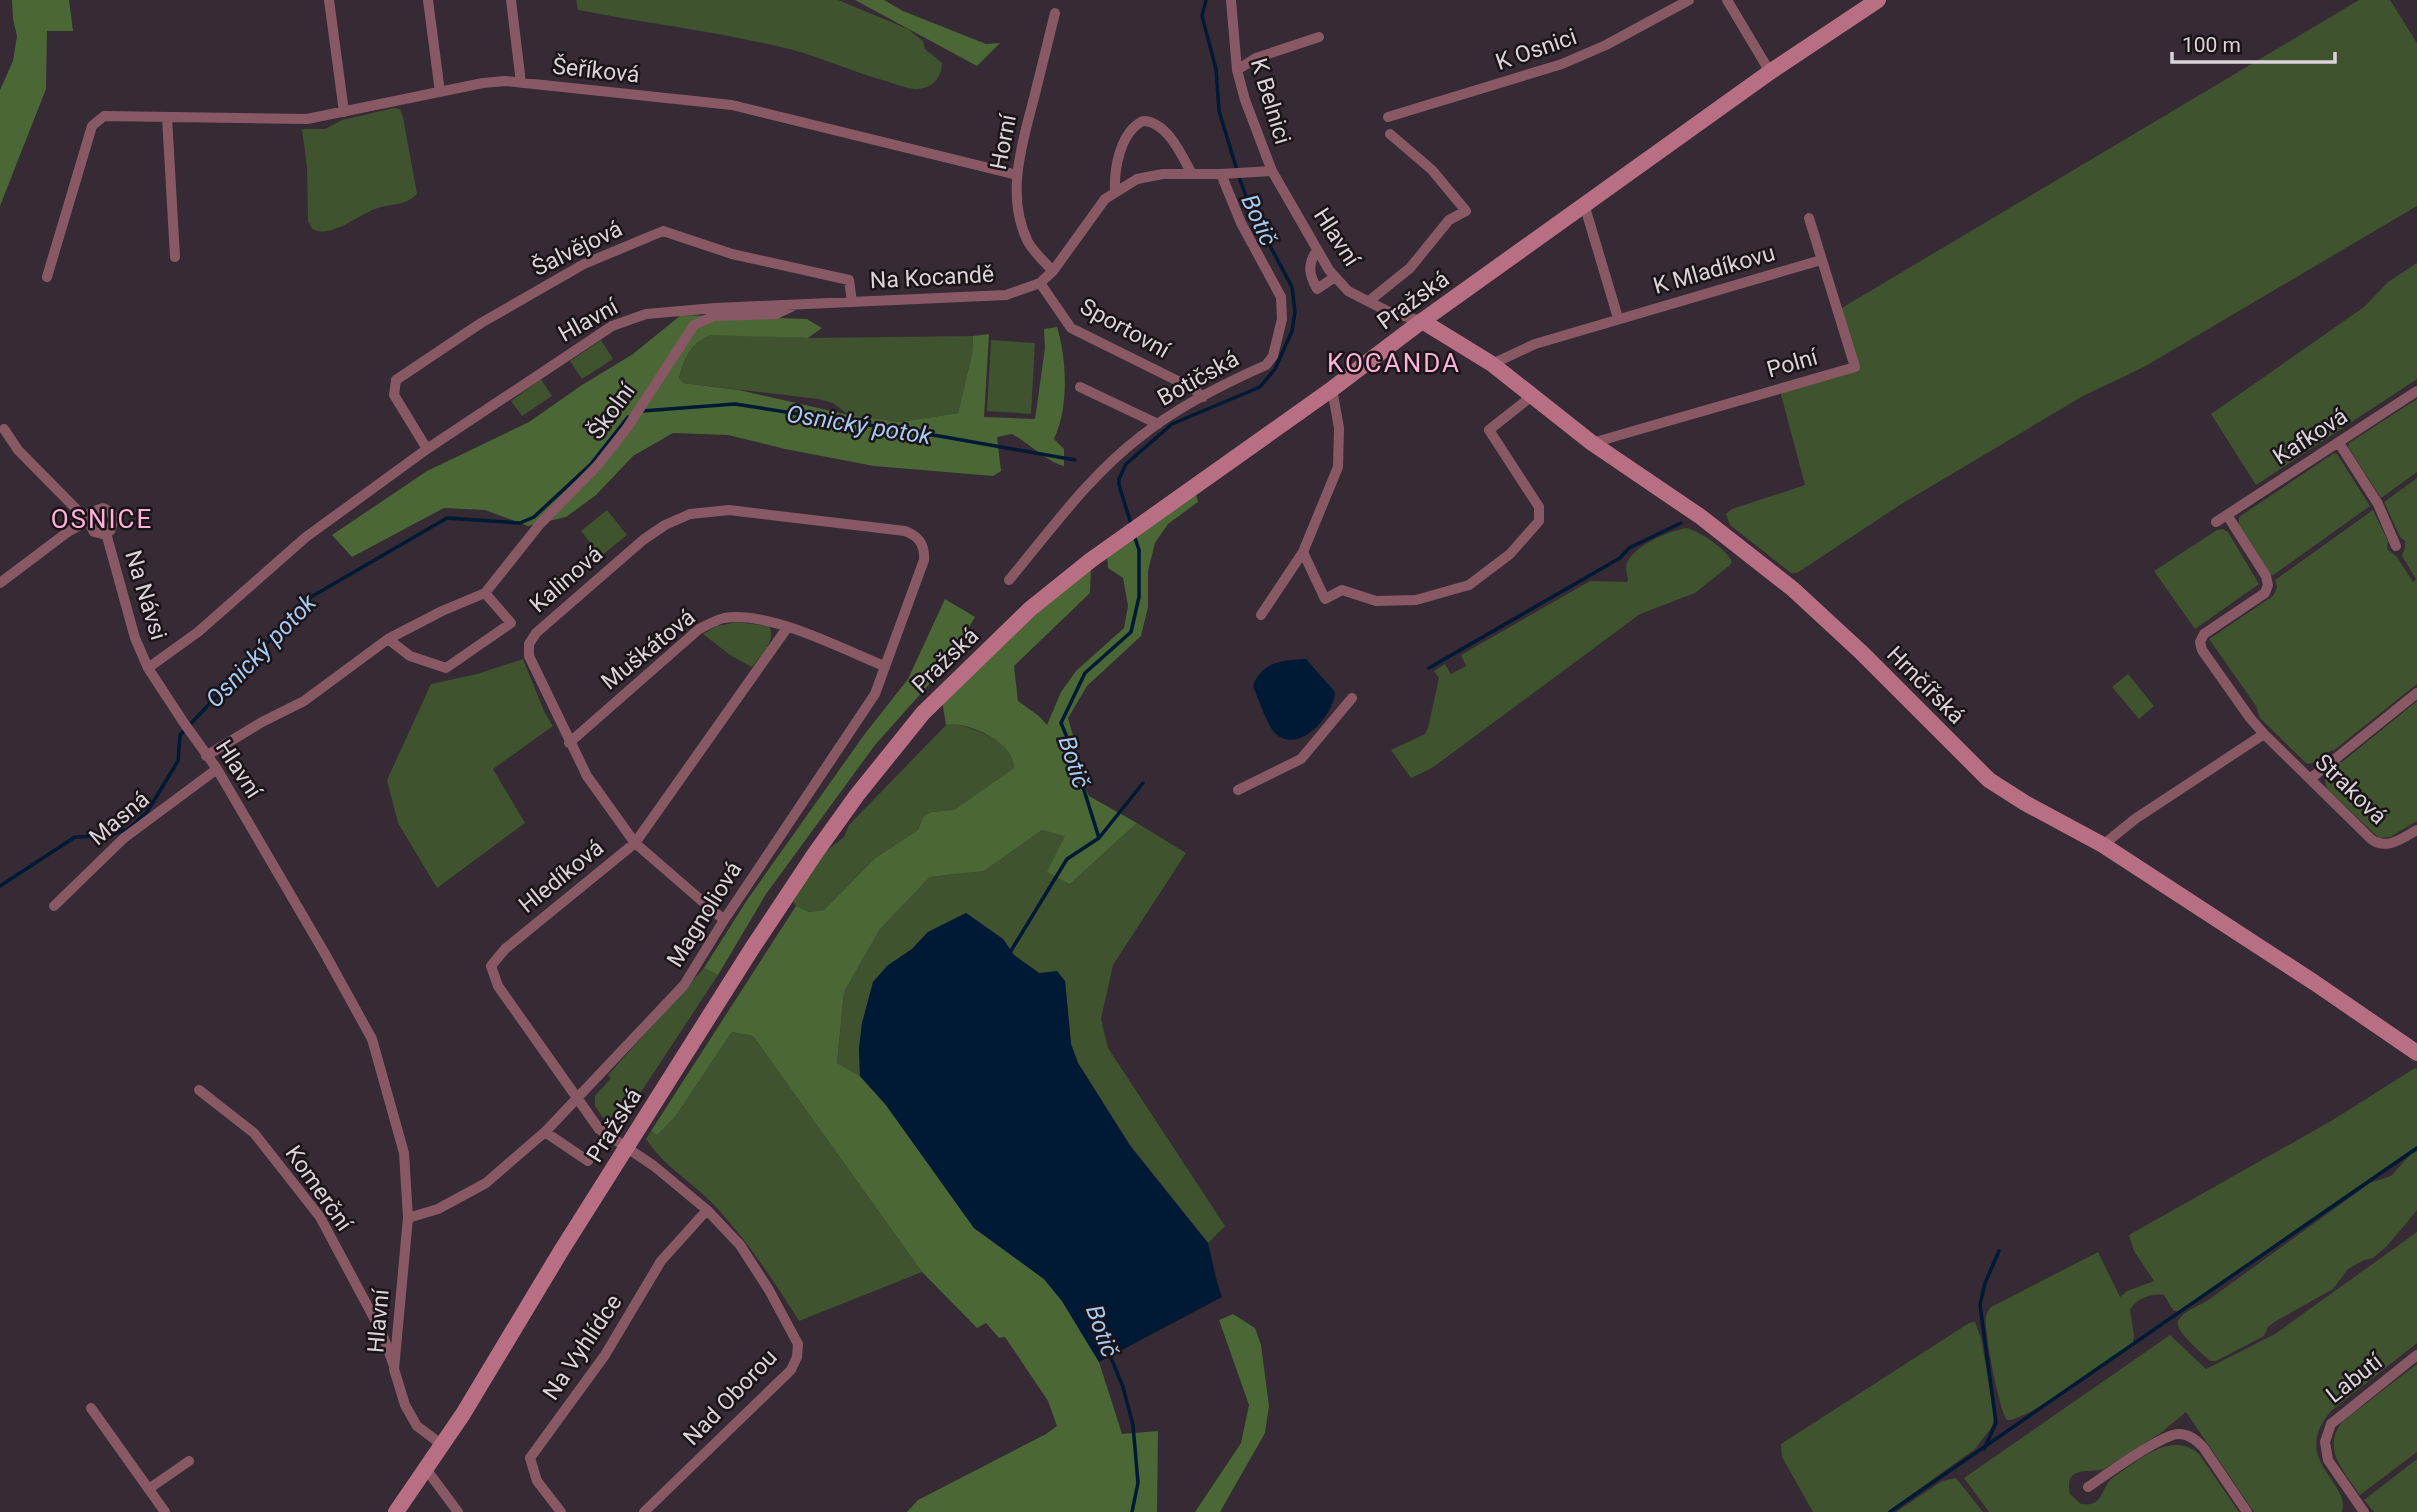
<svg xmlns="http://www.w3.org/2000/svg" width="2417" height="1512" font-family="Roboto,sans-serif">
	<rect width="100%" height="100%" fill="#362a35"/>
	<path fill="#3e532e" d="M576,0H838L908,29L923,41L925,49L942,63C941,80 931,89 915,89C906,88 897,85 889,82C856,73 825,59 793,50C722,32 650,24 578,10Z
		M2359,0H2390L2417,43V206L2144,367L2083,396L1903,503L1797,573H1791L1730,525L1726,514L1732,509L1805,485L1780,391L1851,372L1840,309Z
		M394,108L400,109L403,117L417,194C404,207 391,203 375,209C358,215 331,239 312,229L308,221L307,167L302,129H325L342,120Z
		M2417,263V379L2256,485L2211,414L2364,307L2388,282Z
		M711,334L808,338L973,336L972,354L958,413L900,422L849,415L833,403L818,399L683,383L679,379C685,358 690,343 711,334Z
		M601,340L613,359L582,379L570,361Z
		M991,340L1035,343L1031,414L987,411Z
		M541,379L552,396L522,416L511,401Z
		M2417,399V472L2381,498L2348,447L2349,443Z
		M2334,453L2337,454L2370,506L2272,576L2239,525V517Z
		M2417,478V684L2333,751L2332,750L2317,762L2307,764L2260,718L2256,706L2209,639L2273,596L2277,587L2275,580L2373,510L2388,541L2387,549L2397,557L2413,582L2416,579L2402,556L2405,548V541L2400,537L2384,502Z
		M607,510L627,535L601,556L581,531Z
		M1687,528C1702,533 1724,547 1732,561L1730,565L1695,593L1640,614L1432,768L1411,778L1391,750L1425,734L1428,728L1439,678L1434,671L1445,664L1451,674L1466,666L1461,655L1590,581L1627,582L1628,579C1628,578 1626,569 1626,568C1627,548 1670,530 1687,528Z
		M2223,529L2228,532L2259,584L2195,629L2154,571L2217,530Z
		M737,622L769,626C777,641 761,655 752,667L730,655L703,634L717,626Z
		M523,659L544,711L553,726L493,769L525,823L437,888L398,823L387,780L431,684L477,674Z
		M2128,674L2154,706L2139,719L2112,687Z
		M2417,701V821L2390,837L2379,838L2328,790L2325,782V775L2336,762H2342Z
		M952,723C972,728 1021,743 1013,770L954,810L932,812L923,817L918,830L875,858L824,910L809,912L799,909L793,902L817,859L844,837L849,825L945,726Z
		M1137,823L1186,853L1113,965L1101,1019L1108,1048L1225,1226L1208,1243L1131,1146L1078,1063L1071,1044L1065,981L1039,973L1014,955L1003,939L966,913L928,932L912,949L887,966L862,1023L859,1049L860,1076L837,1063L844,992L880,929L930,877L984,871L1042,830L1065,835L1070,884Z
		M704,968L718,975L620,1124L608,1125L595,1106V1096L611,1078L608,1075Z
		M732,1032L753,1036L922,1272L799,1321C774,1281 748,1242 716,1207C694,1183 664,1167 646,1139L651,1131L657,1135L675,1117Z
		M2415,1068L2417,1069V1146L2187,1307L2178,1312L2173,1310L2164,1295C2152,1293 2136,1299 2130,1310L2134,1336L2133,1343C2111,1358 2028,1421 2007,1420C1999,1410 1984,1331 1986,1317C1987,1312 1988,1311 1991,1307L2098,1252L2120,1297L2127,1291L2154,1281L2134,1251L2129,1235L2331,1121Z
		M2417,1151V1210L2404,1226L2386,1247L2373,1258L2364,1260L2348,1269L2333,1289L2276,1321L2268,1327L2264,1336L2216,1361H2210C2203,1354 2174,1331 2178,1321C2182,1312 2198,1306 2207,1301L2370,1183L2391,1176L2411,1154Z
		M2417,1232V1343L2332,1410C2288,1460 2351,1481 2342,1512H2254L2186,1412L2162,1432L2104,1469C2088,1474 2064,1464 2070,1494L2081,1504C2103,1507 2100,1491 2111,1479C2136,1463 2170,1429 2199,1454L2239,1512H1989L1964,1478L2170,1335L2206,1369L2275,1334Z
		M1975,1322L1981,1338L1994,1412V1420L1991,1428L1975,1449L1887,1512H1813L1782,1457L1781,1444L1969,1323Z
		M2417,1364V1452L2360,1495C2345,1473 2320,1448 2343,1421Z
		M2417,1459V1512H2374L2364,1500Z
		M1956,1478L1983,1512H1896L1942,1481Z"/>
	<path fill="#4a6735" d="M12,0H69L73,31H47L46,89L0,206V90L13,61L17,36L13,19Z
		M855,0H884L903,11L986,44L1000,43L977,66Z
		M681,315L807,319L822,328L808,338L711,335C690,343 685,358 679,378L683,383L739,390L849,415L900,422L958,413L972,354L973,336L989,334L984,417L1035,419L1045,348L1044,329L1057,327C1067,360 1069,407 1054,439L1064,449V466C1049,463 1027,442 1012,434L997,437L1001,471L993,476L874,466L785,449L728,435L673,433L633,456L596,495L566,517L528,526L485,510L444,508L352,557L332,535L427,471L529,422L582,385L633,354Z
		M1196,494L1198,502L1168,524L1155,543L1148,571V607L1141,636L1087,686L1068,718L1077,749L1079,775L1089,796L1137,823L1070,884L1047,872L1065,836L1042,830L984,871L930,877L880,929L844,992L837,1063L860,1076L886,1105L974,1228L1044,1279L1062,1301L1099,1362L1122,1434L1158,1431L1157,1512H907L918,1500L1046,1434L1057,1426L1048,1401L1005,1337L999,1338L986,1323L977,1328L922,1272L753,1036L732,1032L675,1117L657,1135L651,1131L796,906L809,912L824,910L875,858L918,830L923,817L931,812L954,810L1013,769C1020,745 965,719 946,725L942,701L1003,641L1091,567L1090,593L1014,666L1018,701L1039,716L1047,725L1061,692L1076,671L1124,628L1128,606L1123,578L1108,568L1107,555Z
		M945,599L975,617L948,663L875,745L766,894L718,975L704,968L747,900L864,735L908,679Z
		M1233,1314L1255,1328L1261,1345L1269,1406L1265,1433L1220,1512H1195L1241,1443L1249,1405L1219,1320Z"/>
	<path fill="#001935" d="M1306,659L1335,692C1334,716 1297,757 1274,732C1266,722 1258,698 1253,686C1261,662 1283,660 1306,659Z
		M966,913L1003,939L1014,955L1039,973L1057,971L1065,981L1071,1044L1078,1063L1130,1146L1208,1243L1217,1282L1222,1297L1099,1362L1062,1301L1044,1279L974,1228L886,1105L860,1076L859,1049L862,1023L873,982L887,966L912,949L928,932Z"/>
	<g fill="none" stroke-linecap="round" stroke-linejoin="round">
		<path stroke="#001935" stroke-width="3.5" d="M642,411L735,404L945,437L1075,460
			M1131,524L1119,485V479L1126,464L1172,424L1260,387L1275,369L1292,331L1295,312L1292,287L1252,212L1240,180L1219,111L1216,69L1202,16L1206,0
			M1429,668L1620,558L1629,548L1681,523
			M1099,838L1143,783
			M0,886L75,837L107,836L128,829L147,812L178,761L180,735L311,597L447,518L520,523L534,517L591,464L628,417
			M1009,954L1067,859L1099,838L1069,742L1061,723L1085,673L1131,632L1139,597V550L1134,535
			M1109,1353L1123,1387L1133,1425L1138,1483L1132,1512
			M1984,1449L1996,1423L1980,1305L1985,1283L1999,1251
			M1890,1512L2417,1148"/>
		<path stroke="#885965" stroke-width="10" d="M329,0L344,112
			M428,0L440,92
			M511,0L521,83
			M1231,0L1237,70L1245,100L1272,171L1329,270L1348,291L1389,312L1422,321
			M1727,0L1770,72
			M1237,70L1256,58L1319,37
			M167,117L175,257
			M1388,117L1562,64L1606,45L1689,0
			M1115,191C1114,169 1120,132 1143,121C1167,121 1182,156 1192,174
			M1584,204L1618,318
			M1317,250C1307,265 1309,274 1317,289L1335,277
			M1053,271C1044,262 1034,252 1028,242C1005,196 1022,144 1034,98C1041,70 1048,42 1055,13
			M47,277L92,126L104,116L307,119L483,83L505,81L732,105L1017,175
			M1040,283L1071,328L1192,388L1203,397
			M1369,301L1410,268L1449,220L1466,211L1432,170L1390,134
			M1492,364L1535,344L1821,260
			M1080,387L1158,424
			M4,429L18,450L88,521L94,532L102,534L110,531L114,520L111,512L103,508L90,513L88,521
			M1592,443L1855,367L1809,218
			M2339,443L2378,504L2396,546
			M427,449L394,395L396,380L481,323L584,264L663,231L732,254L849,280L852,302
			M2227,515L2266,576L2268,585L2265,593L2204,634L2200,642L2202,650L2250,718L2264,734L2371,839C2387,851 2402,838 2417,830
			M2216,522L2417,391
			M106,533L135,638L148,668L184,723L217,769L324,952L372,1039L404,1153L408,1218L394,1369L405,1405L417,1426L441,1444
			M1303,552L1325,599L1342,590L1376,601L1416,600L1469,585L1510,554L1539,521V507L1489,430L1533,395
			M1009,580C1050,531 1089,476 1140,437C1177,407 1223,384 1266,365L1273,356L1282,319L1281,297L1241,223L1221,174
			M0,583L69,531L88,521
			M485,593L540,524L597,466L627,428L694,325L714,316L776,314L791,307
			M1261,615L1303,552L1338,467L1339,428L1332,389
			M148,668L198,632L306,537L427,449L612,326L646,314L715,308L1006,295L1040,283L1053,271L1105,199L1137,179L1163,174H1221L1272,171
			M569,743L699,629C707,625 716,620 724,618C768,610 842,649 884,666
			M206,756L262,722L304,701L388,639L442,611L485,593L511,623L446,668L410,656L388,639
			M2310,779L2417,693
			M1238,790L1301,759L1352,698
			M2103,845L2135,819L2264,734
			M54,906L124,838L217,769
			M199,1090L254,1133L320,1217L382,1333L394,1366
			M545,1132L588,1161
			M408,1218L438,1209L486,1183L546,1131L684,985L724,920L875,694L924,560C925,545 919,536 905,531L729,510L690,514L665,525L643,540L536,633L529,644V656L587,776L635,843L724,920
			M91,1408L165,1512
			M426,1469L458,1512
			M2088,1487C2106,1475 2161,1434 2179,1434C2189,1434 2196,1440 2203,1447L2247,1512
			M150,1488L189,1461
			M561,1512L537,1481L530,1458L605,1355L661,1261L707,1210
			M644,1512L791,1370L797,1357L798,1344L769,1290L740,1245L707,1210L654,1166L599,1129L498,986L491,966L505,949L635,843L787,628
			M2364,1512L2328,1460L2325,1442L2331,1424L2417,1355"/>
		<path stroke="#b96f83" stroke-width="16" d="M1422,321L1492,364L1592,443L1701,517L1794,590L1860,651L1989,780L2025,803L2103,845L2315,983L2417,1053
			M396,1512L463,1414L561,1251L751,950L814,855L857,795L923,713L1030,609L1091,560L1332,389L1422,321L1770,72L1878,0"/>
	</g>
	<g text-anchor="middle" stroke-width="5" stroke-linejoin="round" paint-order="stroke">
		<g font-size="23" fill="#dbd3da" stroke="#1a1419">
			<text transform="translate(1536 49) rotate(-19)" y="8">K Osnici</text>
			<text transform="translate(596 70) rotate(6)" y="8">Šeříková</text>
			<text transform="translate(1271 101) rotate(73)" y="8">K Belnici</text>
			<text transform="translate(1003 142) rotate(-79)" y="8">Horní</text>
			<text transform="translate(1337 237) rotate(57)" y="8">Hlavní</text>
			<text transform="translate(577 248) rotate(-26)" y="8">Šalvějová</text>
			<text transform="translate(1714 269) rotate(-16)" y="8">K Mladíkovu</text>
			<text transform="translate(932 277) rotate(-3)" y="8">Na Kocandě</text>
			<text transform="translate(1413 300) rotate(-36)" y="8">Pražská</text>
			<text transform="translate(588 320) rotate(-29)" y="8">Hlavní</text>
			<text transform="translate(1125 328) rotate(29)" y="8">Sportovní</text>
			<text transform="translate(1792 363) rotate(-16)" y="8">Polní</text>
			<text transform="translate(1198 378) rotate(-29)" y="8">Botičská</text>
			<text transform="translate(611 411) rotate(-54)" y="8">Školní</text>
			<text transform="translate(2310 436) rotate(-33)" y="8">Kafková</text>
			<text transform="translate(566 579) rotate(-41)" y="8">Kalinová</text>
			<text transform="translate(146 595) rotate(73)" y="8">Na Návsi</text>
			<text transform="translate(648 649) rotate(-39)" y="8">Muškátová</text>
			<text transform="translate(945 660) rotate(-44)" y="8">Pražská</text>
			<text transform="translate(1926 685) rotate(45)" y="8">Hrnčířská</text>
			<text transform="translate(239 769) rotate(57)" y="8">Hlavní</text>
			<text transform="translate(2351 789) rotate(44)" y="8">Straková</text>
			<text transform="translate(119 818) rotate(-40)" y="8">Masná</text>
			<text transform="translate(561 876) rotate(-39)" y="8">Hledíková</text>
			<text transform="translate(704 914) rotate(-58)" y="8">Magnoliová</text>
			<text transform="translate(614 1125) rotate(-58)" y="8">Pražská</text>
			<text transform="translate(319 1188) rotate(55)" y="8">Komerční</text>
			<text transform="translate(378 1321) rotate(-85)" y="8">Hlavní</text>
			<text transform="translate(582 1347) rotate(-56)" y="8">Na Vyhlídce</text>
			<text transform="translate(2354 1378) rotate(-38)" y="8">Labutí</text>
			<text transform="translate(730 1397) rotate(-46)" y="8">Nad Oborou</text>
		</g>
		<g font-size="24" font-style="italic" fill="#a6cbf2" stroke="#1a1419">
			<text transform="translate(1259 220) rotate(66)" y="8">Botič</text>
			<text transform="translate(859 425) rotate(9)" y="8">Osnický potok</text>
			<text transform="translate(261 651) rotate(-46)" y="8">Osnický potok</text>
			<text transform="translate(1074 762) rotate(72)" y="8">Botič</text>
			<text transform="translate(1102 1331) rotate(71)" y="8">Botič</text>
		</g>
		<g font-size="26" letter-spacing="2" fill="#feb2d8" stroke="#1a1419">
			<text x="1394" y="372">KOCANDA</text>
			<text x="102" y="528">OSNICE</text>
		</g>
	</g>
	<path d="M2172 52v10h163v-10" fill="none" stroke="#dbd3da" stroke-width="3.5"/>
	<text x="2182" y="52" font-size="21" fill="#dbd3da" stroke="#1a1419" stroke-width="5" paint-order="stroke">100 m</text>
</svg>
